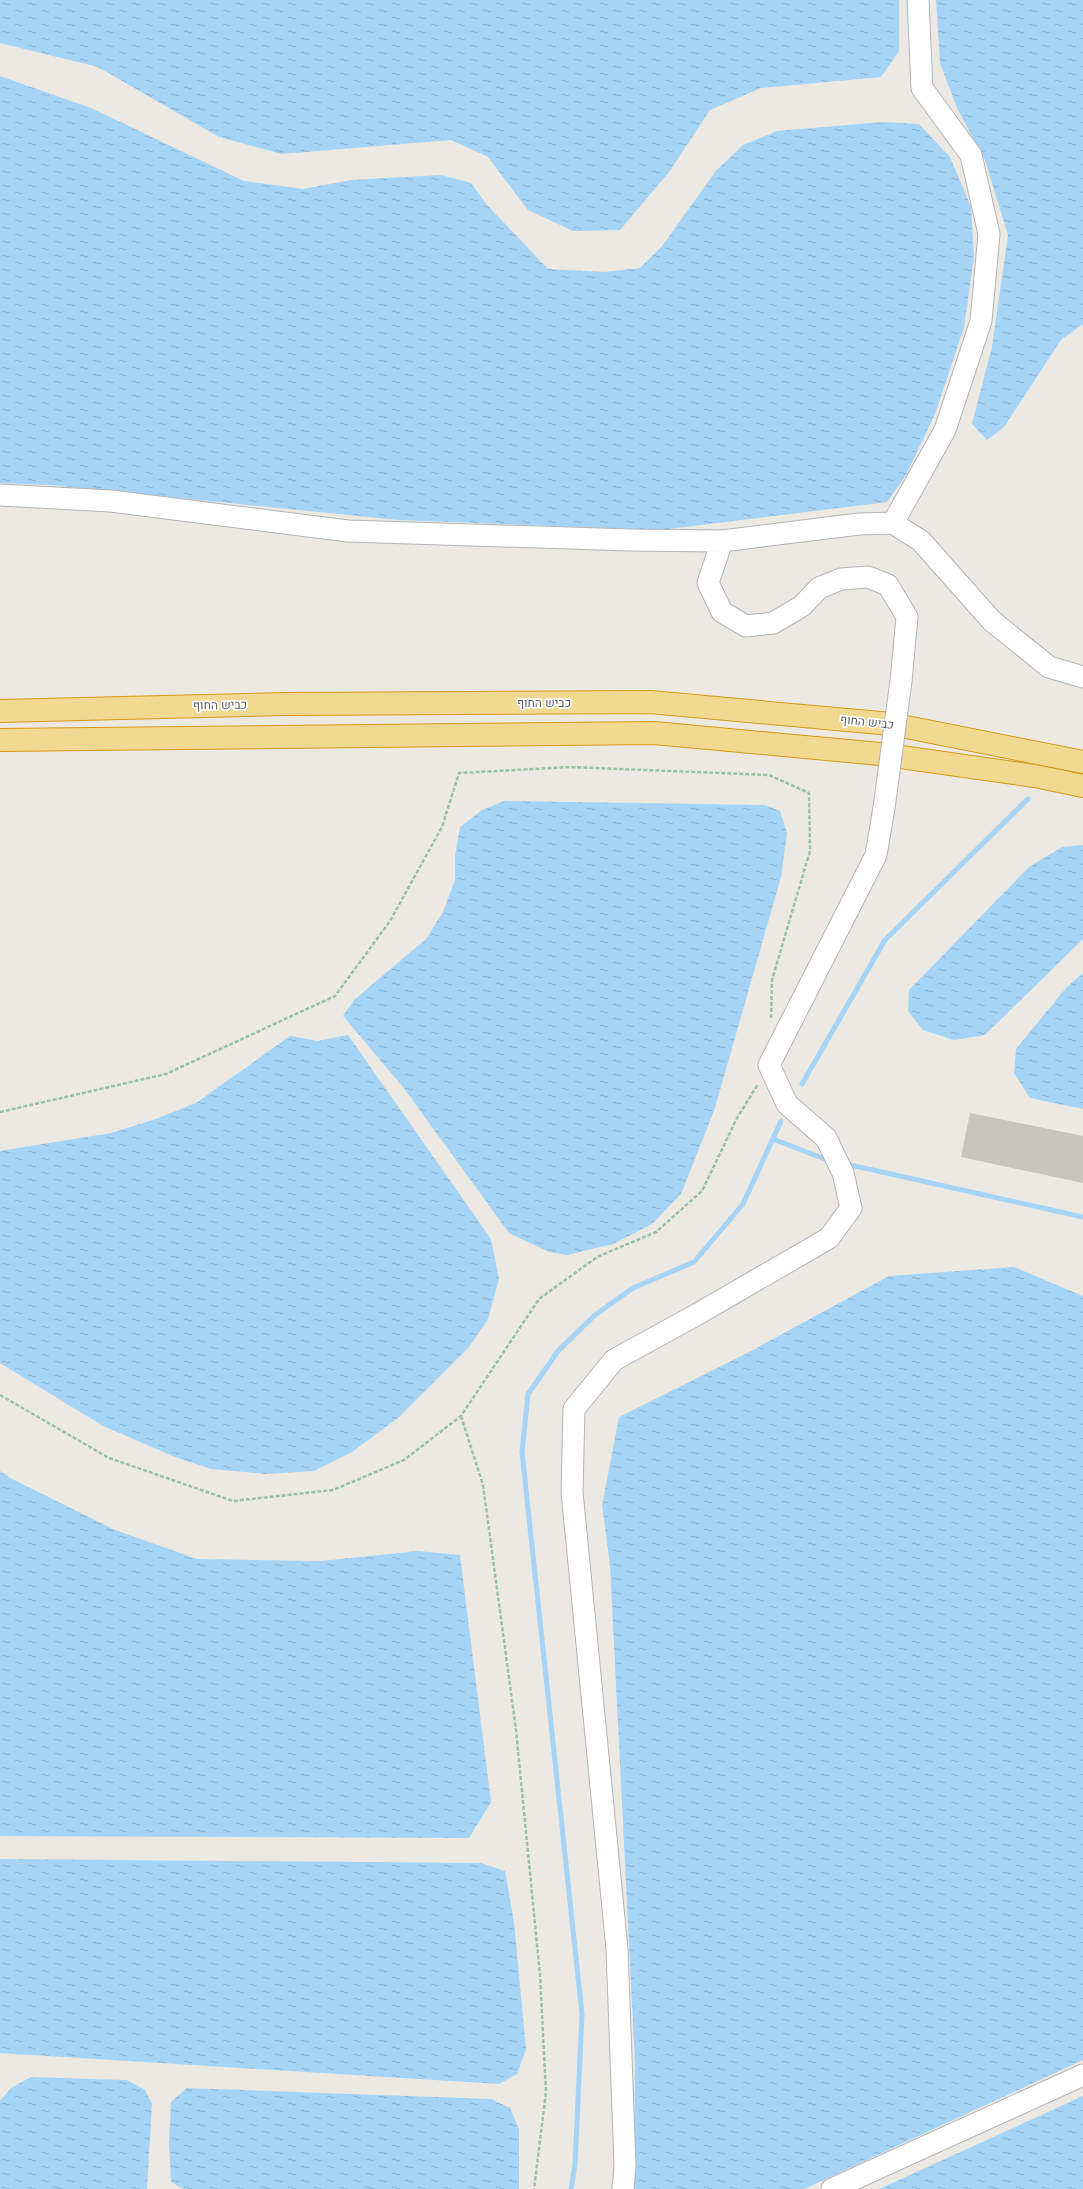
<svg xmlns="http://www.w3.org/2000/svg" width="1083" height="2189" font-family="Quicksand,Heebo,sans-serif">
	<defs>
		<pattern id="water-ripples" width="26" height="14" patternUnits="userSpaceOnUse"><rect width="26" height="14" fill="#a6d4f6"/><path d="M2 4q2-2 4 0t4 0M15 11q2-2 4 0t4 0" fill="none" stroke="#8aafcb"/></pattern>
	</defs>
	<rect width="100%" height="100%" fill="#ebe9e1"/>
	<path fill="url(#water-ripples)" d="M0,0H899V51L881,77L761,88L710,110L669,172L620,230L573,231L528,210L488,157L451,140L282,154L219,137L98,67L0,43Z
		M936,0H1083V324L1061,340L1004,427L987,440L972,424L992,347L1008,235L985,160L957,108L940,63Z
		M0,76L91,108L244,181L303,189L351,180L441,175L471,183L488,206L548,269L604,272L640,268L662,246L716,171L743,145L777,131L883,122L919,124L950,157L971,207L974,256L964,327L935,414L906,475L887,502L661,530L398,520L51,485L0,483Z
		M504,801L765,805L780,811L787,833L781,877L714,1111L681,1194L652,1224L613,1244L567,1255L549,1252L509,1233L403,1087L343,1016L354,1000L426,939L443,912L455,880V856L460,827L482,810Z
		M1083,845V939L985,1035L954,1040L923,1030L908,1011L909,990L1029,867L1062,847Z
		M1083,973V1109L1030,1098L1014,1073L1016,1049L1066,988Z
		M348,1035L491,1239L499,1279L488,1319L469,1347L398,1418L352,1452L314,1471L266,1474L211,1469L175,1457L103,1426L0,1363V1151L111,1133L153,1120L196,1103L290,1036L318,1041Z
		M1014,1267L1083,1296V2060L804,2189H634L635,2062L610,1565L602,1505L619,1417L753,1350L889,1276Z
		M0,1471L12,1479L115,1530L197,1559L321,1561L418,1551L460,1555L491,1802L469,1838L0,1836Z
		M0,1859L481,1863L505,1871L514,1922L526,2049L517,2074L499,2084L0,2053Z
		M31,2077L127,2080L145,2090L152,2104L147,2189H0V2101L11,2088Z
		M187,2088L491,2099L510,2108L519,2129V2189H183L171,2182L169,2143L171,2102Z
		M1083,2096V2189H879Z"/>
	<g fill="none" stroke-linecap="round" stroke-linejoin="round">
		<path stroke="#a6d4f6" stroke-width="5" d="M802,1084L885,940L1028,799
			M773,1139L830,1161
			M846,1164L1083,1217
			M571,2189L575,2164L582,2014L522,1452L528,1394L558,1351L595,1315L633,1288L694,1262L743,1204L781,1121"/>
	</g>
	<path fill="#c8c5c0" d="M970,1113L1083,1136V1183L961,1157Z"/>
	<g fill="none" stroke-linecap="round" stroke-linejoin="round">
		<g stroke="#b2b4b7" stroke-width="23">
			<path id="minor" d="M0,495L111,501L348,531L630,540L722,541L859,524L893,523L921,541L992,621L1049,667L1083,677
				M893,523L945,430L981,321L989,234L971,155L922,88L918,0
				M722,541L708,583L722,612L746,626L773,623L802,606L819,588L841,579L868,577L888,585L907,617L901,681
				M623,2189L625,2165L617,1949L572,1492L574,1409L614,1360L696,1315L829,1238L851,1208L843,1173L826,1138L787,1104L769,1065L876,855L884,808
				M832,2189L1083,2075"/>
		</g>
		<g stroke="#d79915" stroke-width="24">
			<path id="highway" d="M0,711L286,704L650,702L891,724L1083,762
				M0,740L654,733L880,754L1035,776L1083,786"/>
		</g>
		<path stroke="#9ac1a4" stroke-width="2.5" stroke-dasharray="4 2" stroke-linecap="butt" d="M0,1112L166,1074L335,996L390,921L442,827L459,773L570,767L769,775L809,793L810,851L772,980L771,1018
			M0,1395L109,1458L233,1501L333,1490L404,1460L461,1416L539,1299L597,1257L656,1232L702,1191L737,1118L758,1084
			M461,1416L483,1485L516,1730L540,1975L546,2092L534,2189"/>
		<use href="#minor" stroke="#fff" stroke-width="21"/>
		<use href="#highway" stroke="#f2d991" stroke-width="22"/>
		<g stroke="#b2b4b7" stroke-width="23" stroke-linecap="butt">
			<path id="minor-bridge" d="M884,808L901,681"/>
		</g>
		<use href="#minor-bridge" stroke="#fff" stroke-width="21"/>
	</g>
	<g text-anchor="middle" stroke-width="3.5" stroke-linejoin="round" paint-order="stroke">
		<g font-size="12" fill="#5a5d60" stroke="#fff">
			<text x="544" y="707">כביש החוף</text>
			<text transform="translate(220 705) rotate(-1)" y="4">כביש החוף</text>
			<text transform="translate(867 722) rotate(6)" y="4">כביש החוף</text>
		</g>
	</g>
</svg>
